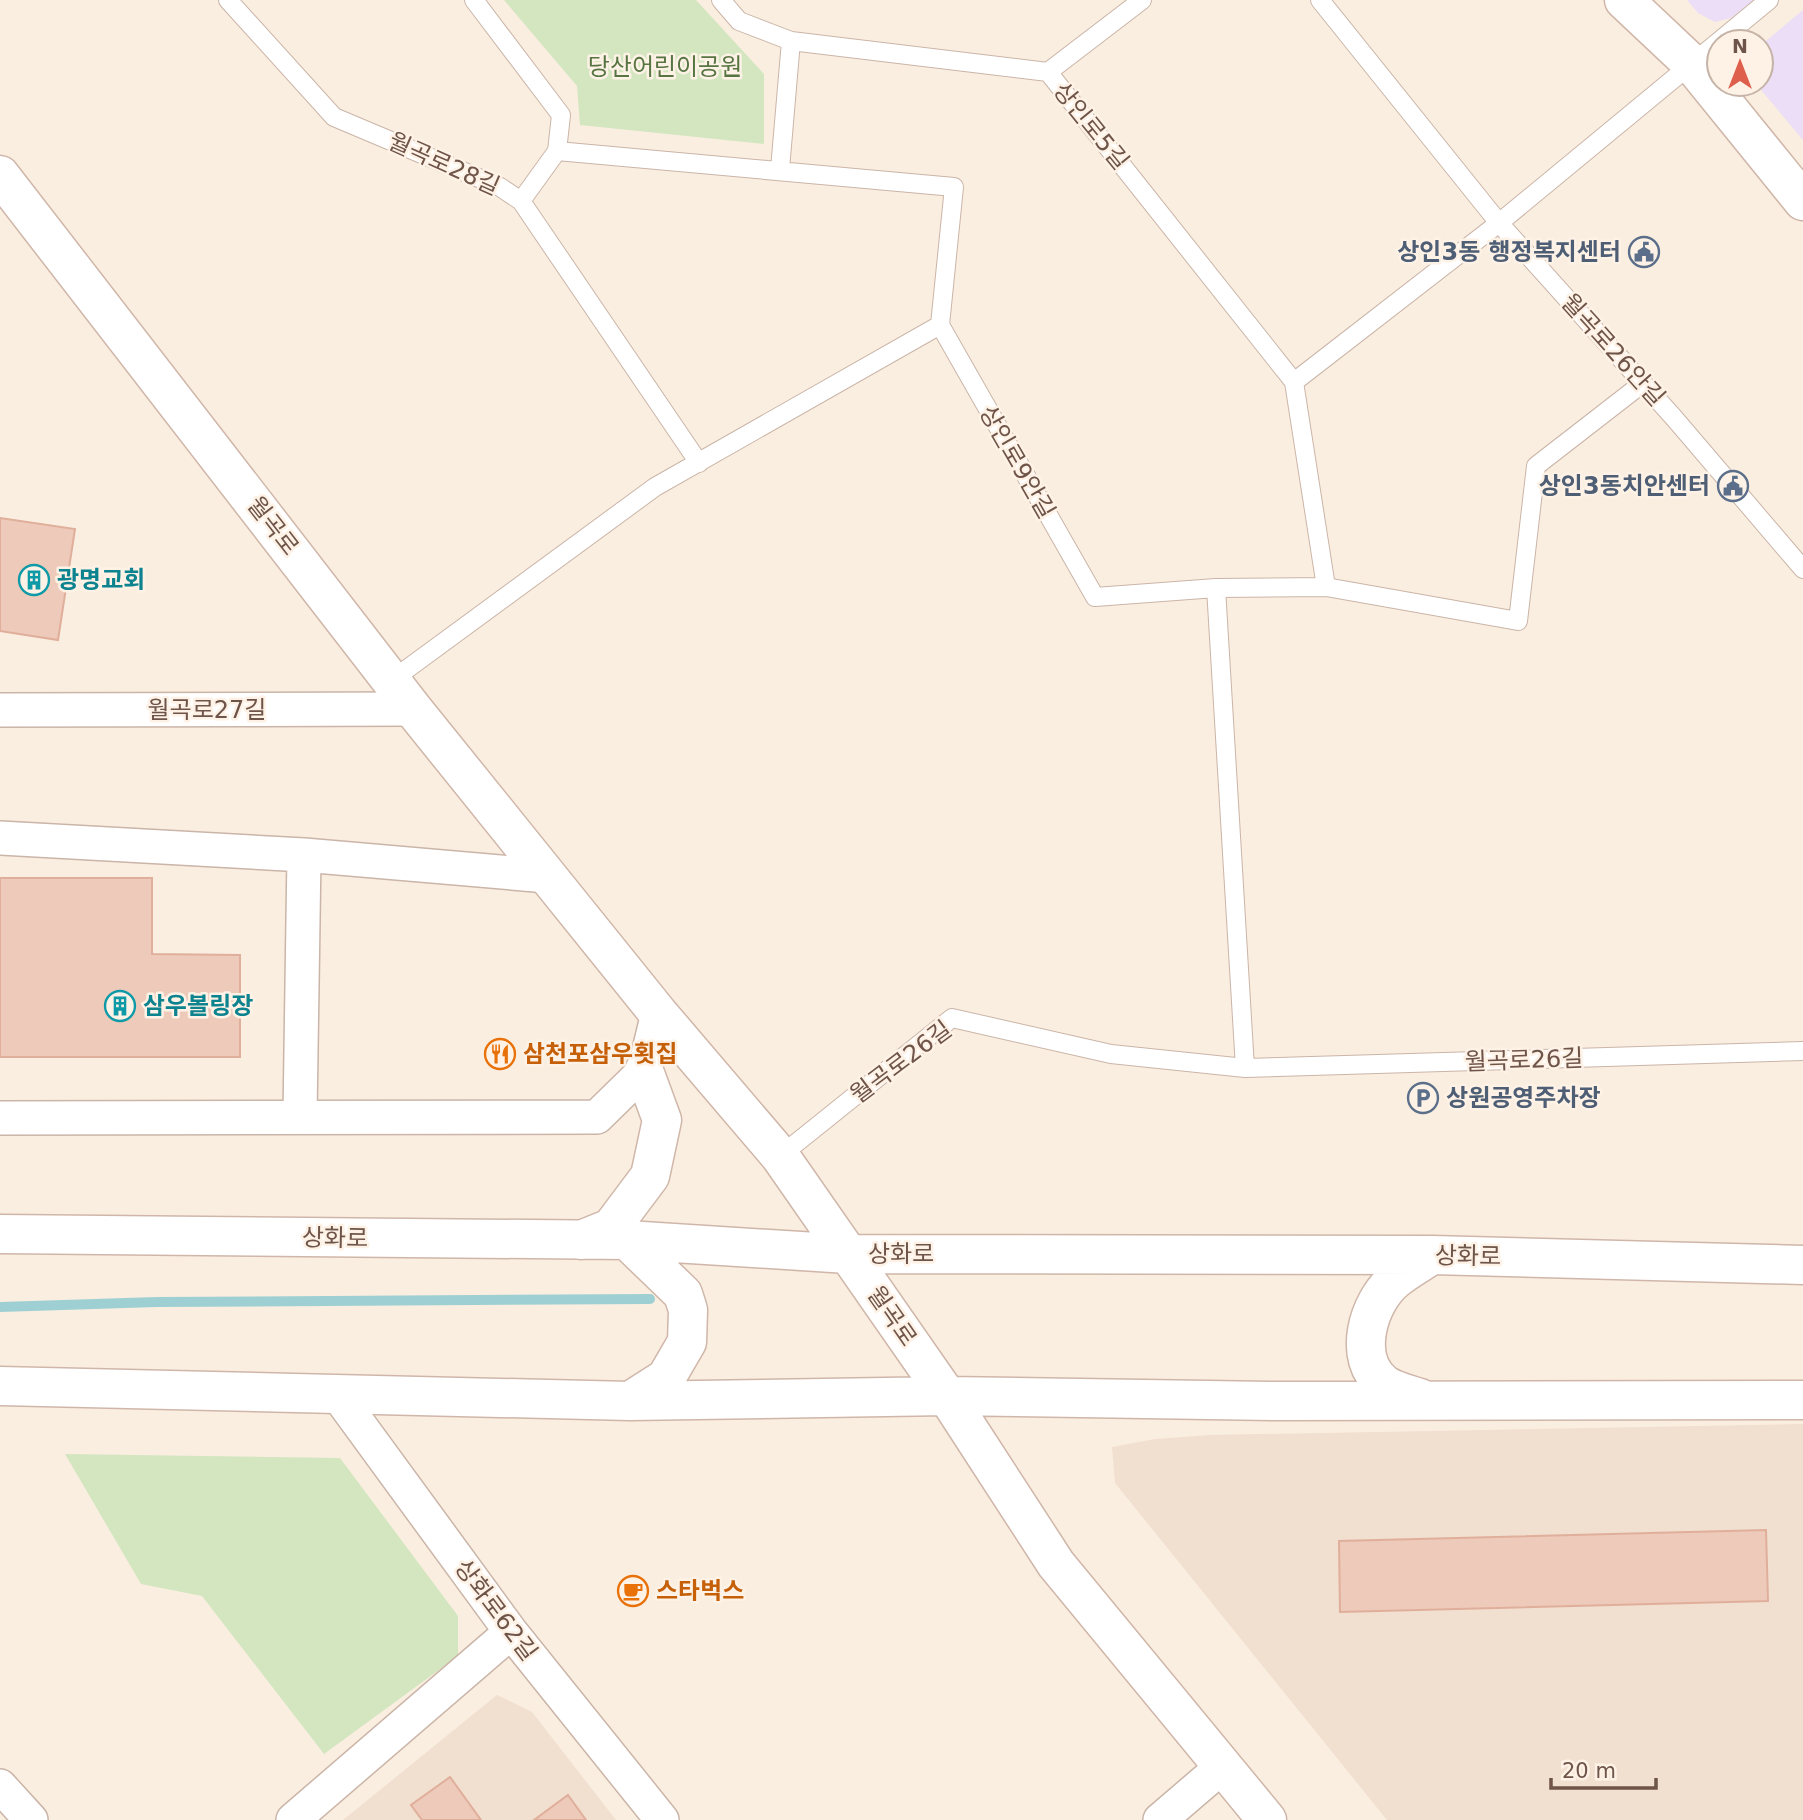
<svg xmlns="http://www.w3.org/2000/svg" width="1803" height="1820" font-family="'DejaVu Sans','Noto Sans KR',sans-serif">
	<rect width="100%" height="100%" fill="#faeee1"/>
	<path fill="#f1dfd0" d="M1803,1424V1820H1387L1115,1483L1112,1447L1155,1439L1211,1435Z
		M497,1695L532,1712L616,1820H343Z"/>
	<path fill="#ebdef6" d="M1687,0H1754L1731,18L1715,22L1698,13Z
		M1803,10V140L1756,84H1761V45Z"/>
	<path fill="#d3e6c0" d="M504,0H696L764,74V144L580,125L577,86Z
		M65,1454L340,1458L458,1616V1656L324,1754L202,1596L141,1584Z"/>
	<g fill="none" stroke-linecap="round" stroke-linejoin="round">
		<path stroke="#9ed0d3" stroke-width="10" d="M0,1307L157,1302L650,1299"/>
	</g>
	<path fill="#eecaba" stroke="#e0af9b" stroke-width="2" d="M0,518L75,529L58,640L0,631Z
		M0,878H152V954L240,955V1057H0Z
		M1766,1530L1768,1601L1340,1612L1339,1541Z
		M450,1777L481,1820H422L411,1805Z
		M568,1795L586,1820H534Z"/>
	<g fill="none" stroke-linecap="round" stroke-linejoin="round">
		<g stroke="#cab5a8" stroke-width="20">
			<path id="service" d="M228,0L334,117L500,187L521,201L699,463
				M474,0L561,115L557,151L954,187L940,325L1095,597L1216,588L1326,587L1518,621L1536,466L1643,383
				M721,0L739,21L791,41L1048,72L1294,382L1499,223L1769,0
				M1320,0L1499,223L1675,419L1803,569
				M1048,72L1142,0
				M780,169L791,41
				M521,201L557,151
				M1294,382L1326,587
				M1216,588L1245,1068
				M392,680L655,487L940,325
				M780,1156L952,1018L1111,1054L1245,1068L1803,1051"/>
		</g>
		<g stroke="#cab5a8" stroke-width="36">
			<path id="minor" d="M0,710L413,709
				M0,838L304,855L547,876
				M300,1116L304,855
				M0,1118L597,1117L644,1071L658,1013
				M337,1394L511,1632L662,1820
				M0,1786L31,1820
				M293,1820L511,1632
				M1160,1820L1223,1766"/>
		</g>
		<g stroke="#cfb6a9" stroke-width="41">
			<path id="secondary" d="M1624,0L1692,64L1803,201
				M0,175L413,709L658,1013L780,1156L947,1396L1056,1564L1267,1820
				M0,1234L627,1240L848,1254L1432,1255L1803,1265
				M581,1240L611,1228L650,1176L662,1120L644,1071
				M627,1240L683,1294L688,1310L687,1342L666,1378L630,1401
				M0,1386L630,1401L947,1396L1278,1401L1803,1400
				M1420,1398C1408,1394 1394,1391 1384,1384C1351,1359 1368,1301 1396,1279C1407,1270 1420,1263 1432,1255"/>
		</g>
		<use href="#service" stroke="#fff" stroke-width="18"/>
		<use href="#minor" stroke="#fff" stroke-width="33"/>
		<use href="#secondary" stroke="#fff" stroke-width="38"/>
	</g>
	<defs>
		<g id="civic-ring" transform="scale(1.575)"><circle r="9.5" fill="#fef2e6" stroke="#5c6f8a" stroke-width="1.5"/><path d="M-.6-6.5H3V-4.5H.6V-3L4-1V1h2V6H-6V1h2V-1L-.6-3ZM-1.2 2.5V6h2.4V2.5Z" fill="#5c6f8a"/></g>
		<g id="building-ring" transform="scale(1.575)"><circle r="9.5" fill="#fef2e6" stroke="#0f9aa8" stroke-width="1.5"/><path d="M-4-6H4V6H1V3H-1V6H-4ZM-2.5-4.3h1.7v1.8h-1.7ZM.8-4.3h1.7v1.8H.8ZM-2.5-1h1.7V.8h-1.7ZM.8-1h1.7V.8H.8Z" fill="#0f9aa8"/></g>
		<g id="restaurant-ring" transform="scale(1.575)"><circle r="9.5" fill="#fef2e6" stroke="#e8710a" stroke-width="1.5"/><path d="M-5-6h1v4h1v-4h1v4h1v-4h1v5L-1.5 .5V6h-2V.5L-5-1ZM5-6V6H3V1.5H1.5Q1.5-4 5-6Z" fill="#e8710a"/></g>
		<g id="parking-ring" transform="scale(1.575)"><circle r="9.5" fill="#fef2e6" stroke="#5c6f8a" stroke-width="1.5"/><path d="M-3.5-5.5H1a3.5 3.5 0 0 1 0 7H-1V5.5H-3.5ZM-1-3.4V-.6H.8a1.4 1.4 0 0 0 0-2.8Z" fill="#5c6f8a"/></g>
		<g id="cafe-ring" transform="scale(1.575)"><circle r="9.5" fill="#fef2e6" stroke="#e8710a" stroke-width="1.5"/><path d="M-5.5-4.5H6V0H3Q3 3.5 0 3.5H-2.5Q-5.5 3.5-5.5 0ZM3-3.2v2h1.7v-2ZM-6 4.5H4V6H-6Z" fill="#e8710a"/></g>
	</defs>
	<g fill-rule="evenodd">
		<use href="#civic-ring" x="1644" y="252"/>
		<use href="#civic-ring" x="1733" y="486"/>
		<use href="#building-ring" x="34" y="580"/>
		<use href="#building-ring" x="120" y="1006"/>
		<use href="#restaurant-ring" x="500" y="1054"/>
		<use href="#parking-ring" x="1423" y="1098"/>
		<use href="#cafe-ring" x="633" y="1591"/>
	</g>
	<g text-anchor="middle" stroke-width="5" stroke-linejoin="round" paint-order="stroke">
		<g font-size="24" fill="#567542" stroke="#fef2e6">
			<text x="665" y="75">당산어린이공원</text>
		</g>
		<g font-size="24" fill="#6f5449" stroke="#fef2e6">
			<text transform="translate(1091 126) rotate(51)" y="8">상인로5길</text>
			<text transform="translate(444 164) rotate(24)" y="8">월곡로28길</text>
			<text transform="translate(1613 350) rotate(48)" y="8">월곡로26안길</text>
			<text transform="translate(1017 462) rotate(60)" y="8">상인로9안길</text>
			<text transform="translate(273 526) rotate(52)" y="8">월곡로</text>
			<text x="207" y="718">월곡로27길</text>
			<text transform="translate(1524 1060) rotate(-2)" y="8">월곡로26길</text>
			<text transform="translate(901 1062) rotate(-37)" y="8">월곡로26길</text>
			<text transform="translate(335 1238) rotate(1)" y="8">상화로</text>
			<text x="901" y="1262">상화로</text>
			<text transform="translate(1468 1256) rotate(1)" y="8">상화로</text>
			<text transform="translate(892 1316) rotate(55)" y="8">월곡로</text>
			<text transform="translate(496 1610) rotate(53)" y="8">상화로62길</text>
		</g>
		<g font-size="24" font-weight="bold" fill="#4e5e75" stroke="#fef2e6" text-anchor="end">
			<text x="1621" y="260">상인3동 행정복지센터</text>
			<text x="1710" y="494">상인3동치안센터</text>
			<text x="1446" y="1106" text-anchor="start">상원공영주차장</text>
		</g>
		<g font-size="24" font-weight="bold" fill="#0d838f" stroke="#fef2e6" text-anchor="start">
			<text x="57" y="588">광명교회</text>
			<text x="143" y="1014">삼우볼링장</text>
		</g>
		<g font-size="24" font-weight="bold" fill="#c56008" stroke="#fef2e6" text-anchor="start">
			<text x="523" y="1062">삼천포삼우횟집</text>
			<text x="656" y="1599">스타벅스</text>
		</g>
	</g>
	<g transform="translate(1740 63)"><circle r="33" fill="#fef2e6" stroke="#c5b3a7" stroke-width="2"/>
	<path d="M0-5L12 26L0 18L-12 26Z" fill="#de5f4c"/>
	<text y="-10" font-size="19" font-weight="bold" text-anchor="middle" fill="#6f5449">N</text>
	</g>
	<path d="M1551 1778v10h105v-10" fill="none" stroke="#6f5449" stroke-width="3.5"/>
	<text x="1562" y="1778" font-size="21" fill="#6f5449" stroke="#fef2e6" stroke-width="5" paint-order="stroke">20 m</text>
</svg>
